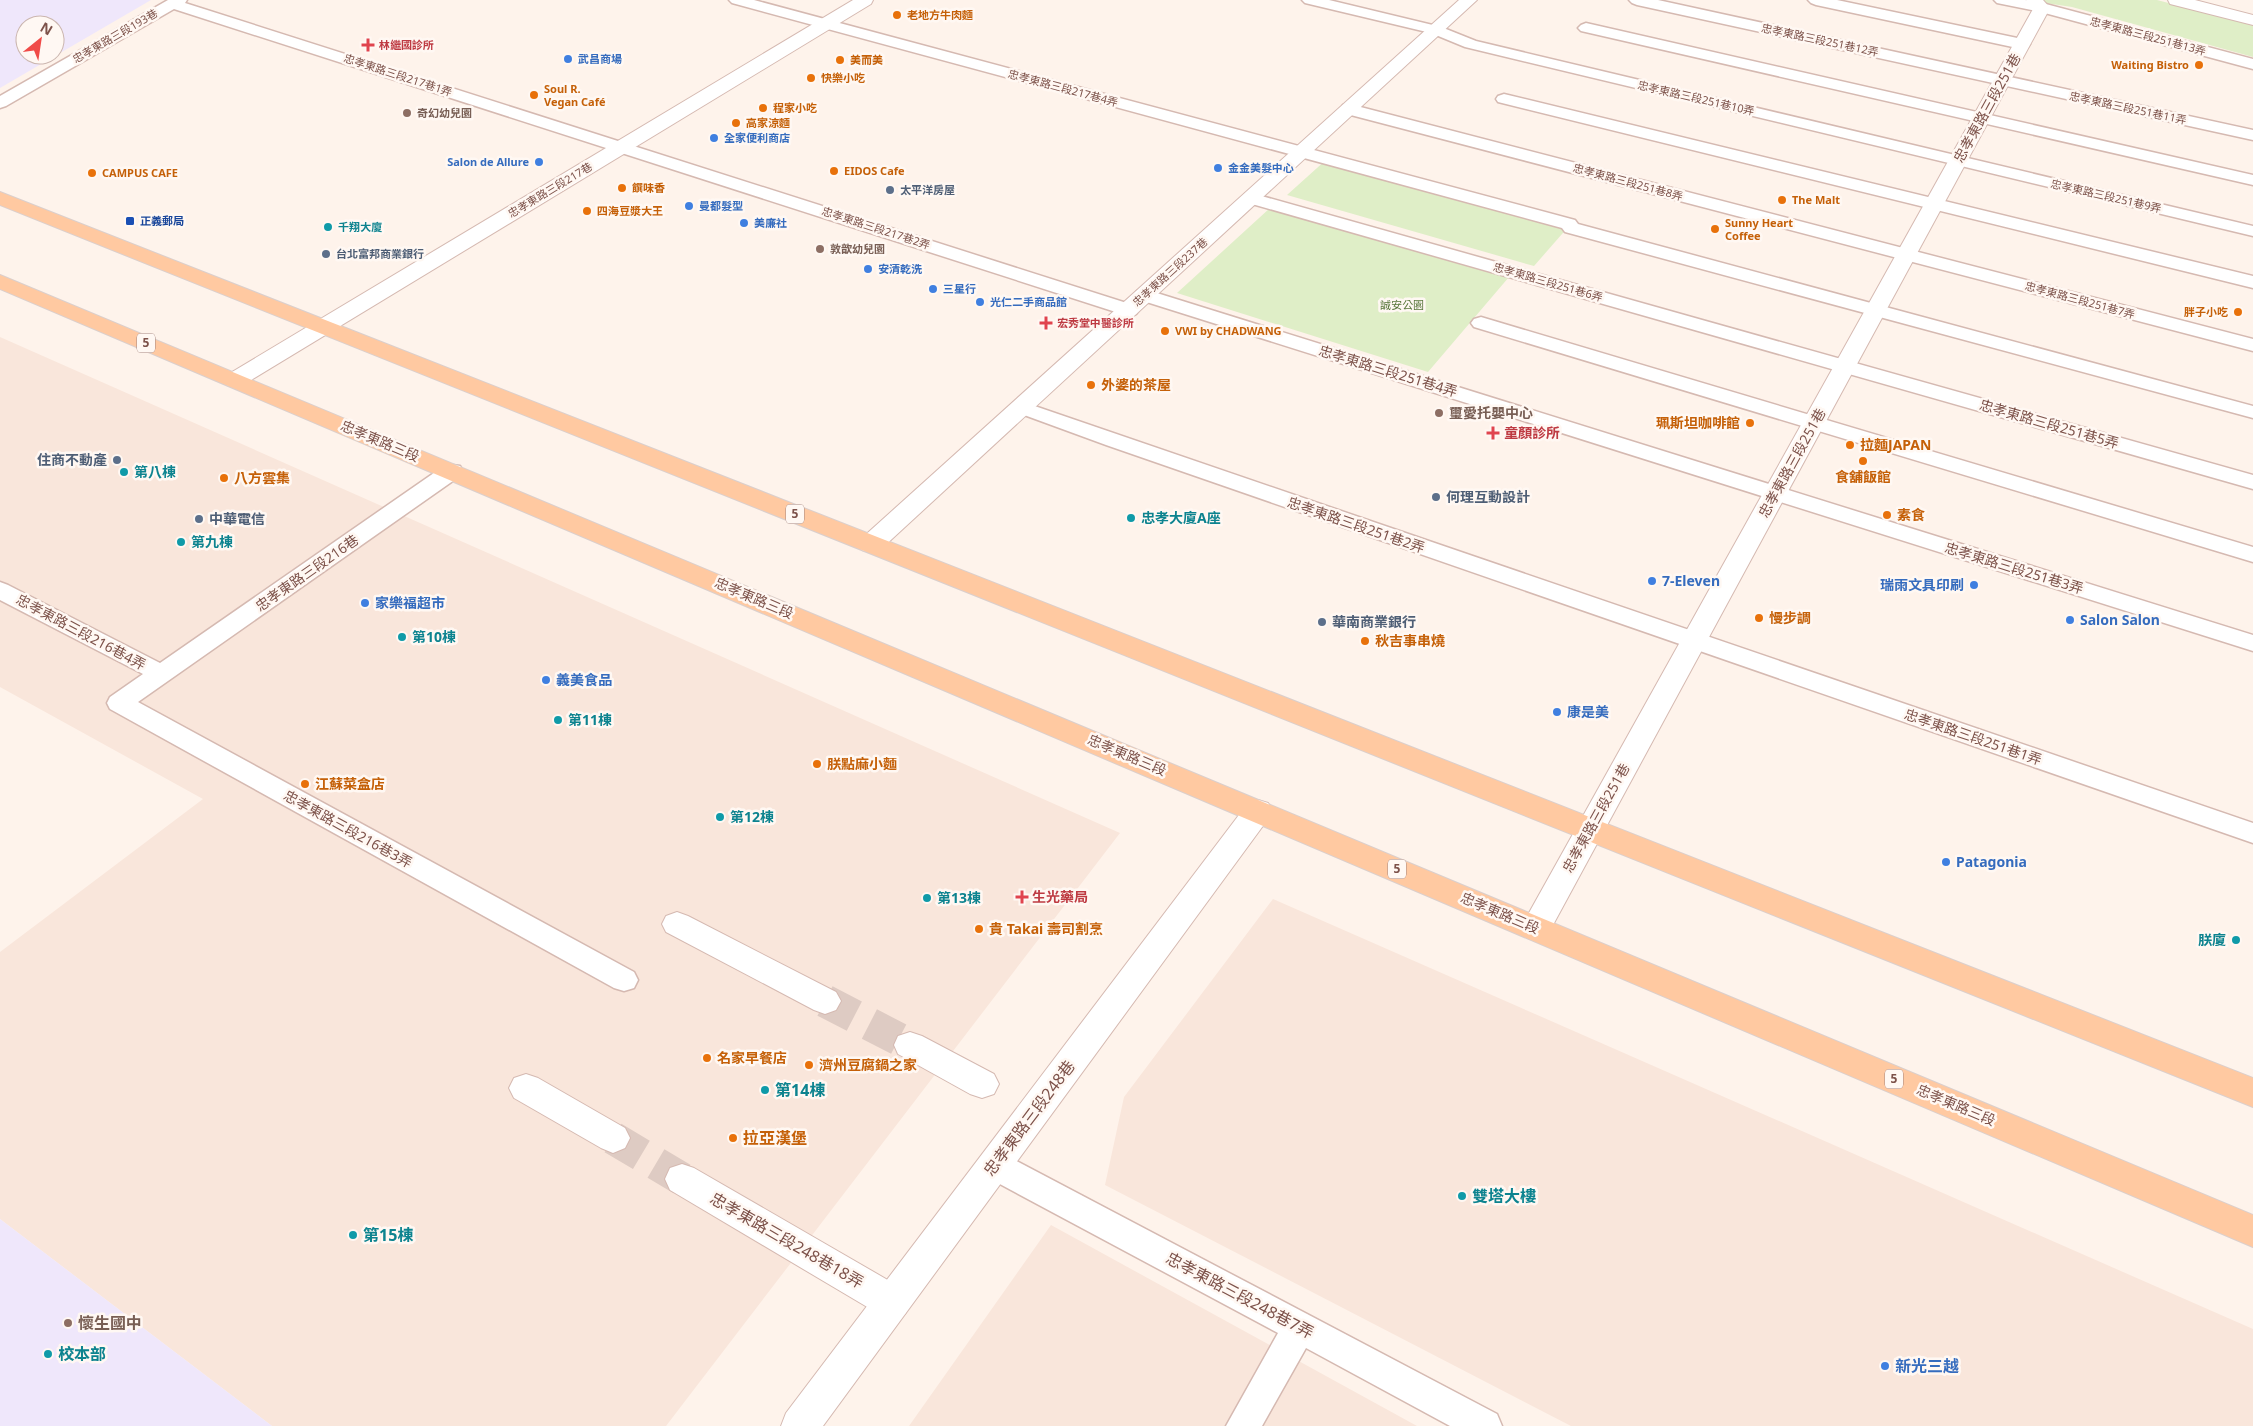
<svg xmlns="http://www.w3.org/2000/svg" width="2253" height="1426" font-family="'Noto Sans','Noto Sans TC',sans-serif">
	<rect width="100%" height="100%" fill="#fef3eb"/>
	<path fill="#f9e6db" d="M0,337L1120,833L666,1426H272L0,1219V952L203,799L0,687Z
		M1273,899L2253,1329V1426H1571L1105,1185L1124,1097Z
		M1051,1225L1417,1426H909Z"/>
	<path fill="#efe7fb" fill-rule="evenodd" d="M0,0H151L0,88ZM25,25H55V55H25Z
		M0,1219L272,1426H0Z"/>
	<path fill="#dfeec7" d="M2025,0H2157L2253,25V57L2072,7Z
		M1327,159L1569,226L1534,266L1287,195Z
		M1270,208L1509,277L1428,372L1177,293Z"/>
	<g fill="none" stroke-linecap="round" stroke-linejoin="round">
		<path stroke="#decbc3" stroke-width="33" stroke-dasharray="33 17" stroke-linecap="butt" d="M825,1001L910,1045
			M613,1138L682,1179"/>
		<g stroke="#d5b9b1" stroke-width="3">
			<path id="service" d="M168,0H187L185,3L1136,306L1139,310L1136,314L1129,316L1122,314L174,9L6,106L0,108V96Z
				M729,0H754L1575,220L1578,224L2253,406V418L1565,232L1562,228L732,3Z
				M1302,0H1329L1441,27L1476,41L2253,226V236L1465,47L1431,33L1305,3Z
				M1629,0H1658L2253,130V140L1637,5L1632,3Z
				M1808,0H1837L2022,39L2028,41L2030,44L2028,47L2022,49L1816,5L1811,3Z
				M1994,0H2025L2042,3L2253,59V69L2041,12L1997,3Z
				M1586,23L2253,175V185L1581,31L1578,28L1581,25Z
				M1504,94L2253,276V288L1498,102L1496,99L1498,96Z
				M1349,104L2253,339V351L1343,113L1341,109L1343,105Z
				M1251,193L2253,475V489L1245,202L1242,198L1245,194Z
				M1144,289L2253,635V651L1137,299L1134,295L1137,291Z
				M1481,317L2253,547V562L1474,327L1471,323L1474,319Z
				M1020,401L2253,823V843L1106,445L1013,411L1010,407L1013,403Z
				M452,465L460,466L463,471L460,476L138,702L634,972L638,980L634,988L624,991L614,988L110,709L107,703L110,697L143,674L0,600V582L8,585L160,663L444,466Z
				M994,1151L1005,1155L1497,1414L1502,1426H1450L1306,1348L1262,1426H1226L1278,1333L983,1175L978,1165L983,1155Z"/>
		</g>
		<g stroke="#d5b9b1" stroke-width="2">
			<path id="pedestrian" d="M677,912L688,916L836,992L841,1001L836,1010L825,1014L814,1010L666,932L662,924L666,916Z
				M910,1032L922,1036L994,1074L999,1084L994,1094L982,1098L970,1094L898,1054L894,1045L898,1036Z
				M526,1074L538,1078L625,1128L630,1138L625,1148L613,1153L601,1148L514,1098L509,1088L514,1078Z
				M682,1164L694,1168L905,1290L910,1302L905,1314L892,1319L879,1314L670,1190L665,1179L670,1168Z"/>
		</g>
		<g stroke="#d5b9b1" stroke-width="2">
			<path id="minor" d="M853,0H873L871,4L243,385L235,387L227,385L224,380L227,375Z
				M1459,0H1477L880,550L871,552L862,550L859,544L862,538Z
				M2026,0H2043L2050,8L1547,936L1536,940L1525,936L1521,928L1525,920L2033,9Z
				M2168,0H2195L2253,15V25L2170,4Z
				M1258,800L1268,803L1273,811L1268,819L823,1426H781L786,1413L1248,803Z"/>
		</g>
		<g stroke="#dbcfcc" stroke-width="2">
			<path id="primary" d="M0,192L2253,1078V1107L0,205Z
				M0,275L2253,1215V1247L0,289Z"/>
		</g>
		<use href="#service" fill="#fff" fill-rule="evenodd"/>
		<use href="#pedestrian" fill="#fff" fill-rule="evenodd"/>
		<use href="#minor" fill="#fff" fill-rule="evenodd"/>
		<use href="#primary" fill="#ffc9a1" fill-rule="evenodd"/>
	</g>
	<g fill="#e8710a" stroke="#fff8f3" stroke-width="2">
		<circle cx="897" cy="15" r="5"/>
		<circle cx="840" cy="60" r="5"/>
		<circle cx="2199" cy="65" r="5"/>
		<circle cx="811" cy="78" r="5"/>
		<circle cx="534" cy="95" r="5"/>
		<circle cx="763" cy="108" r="5"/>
		<circle cx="736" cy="123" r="5"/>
		<circle cx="834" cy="171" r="5"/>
		<circle cx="92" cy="173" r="5"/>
		<circle cx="622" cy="188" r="5"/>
		<circle cx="1782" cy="200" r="5"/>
		<circle cx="587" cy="211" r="5"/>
		<circle cx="1715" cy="229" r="5"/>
		<circle cx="2238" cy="312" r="5"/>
		<circle cx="1165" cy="331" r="5"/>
		<circle cx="1091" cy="385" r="5"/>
		<circle cx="1750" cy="423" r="5"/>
		<circle cx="1850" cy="445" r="5"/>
		<circle cx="1863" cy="461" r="5"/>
		<circle cx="224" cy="478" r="5"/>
		<circle cx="1887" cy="515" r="5"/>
		<circle cx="1759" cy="618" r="5"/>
		<circle cx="1365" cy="641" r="5"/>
		<circle cx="817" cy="764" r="5"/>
		<circle cx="305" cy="784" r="5"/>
		<circle cx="979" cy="929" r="5"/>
		<circle cx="707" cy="1058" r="5"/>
		<circle cx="809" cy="1065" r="5"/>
		<circle cx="733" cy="1138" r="5"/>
	</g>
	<g fill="#e0444e" stroke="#fff8f3" stroke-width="2">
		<path d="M365.5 37.5h5v5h5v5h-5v5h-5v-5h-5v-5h5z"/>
		<path d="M1043.5 315.5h5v5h5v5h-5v5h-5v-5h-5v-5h5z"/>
		<path d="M1490.5 425.5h5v5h5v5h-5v5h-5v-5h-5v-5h5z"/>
		<path d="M1019.5 889.5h5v5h5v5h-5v5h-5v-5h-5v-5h5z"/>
	</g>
	<g fill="#3f7fe0" stroke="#fff8f3" stroke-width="2">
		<circle cx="568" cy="59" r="5"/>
		<circle cx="714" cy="138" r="5"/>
		<circle cx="539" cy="162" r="5"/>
		<circle cx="1218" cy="168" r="5"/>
		<circle cx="689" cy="206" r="5"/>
		<circle cx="744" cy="223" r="5"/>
		<circle cx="868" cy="269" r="5"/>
		<circle cx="933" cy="289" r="5"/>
		<circle cx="980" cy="302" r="5"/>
		<circle cx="1652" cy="581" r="5"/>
		<circle cx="1974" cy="585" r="5"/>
		<circle cx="365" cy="603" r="5"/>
		<circle cx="2070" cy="620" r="5"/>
		<circle cx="546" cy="680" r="5"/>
		<circle cx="1557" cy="712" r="5"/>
		<circle cx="1946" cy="862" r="5"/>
		<circle cx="1885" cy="1366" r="5"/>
	</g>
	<g fill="#8d6e63" stroke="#fff8f3" stroke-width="2">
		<circle cx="407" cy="113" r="5"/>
		<circle cx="820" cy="249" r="5"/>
		<circle cx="1439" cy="413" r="5"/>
		<circle cx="68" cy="1323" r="5"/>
	</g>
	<g fill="#5c6f8a" stroke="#fff8f3" stroke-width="2">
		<circle cx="890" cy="190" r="5"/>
		<circle cx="326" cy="254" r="5"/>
		<circle cx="117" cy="460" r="5"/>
		<circle cx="1436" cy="497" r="5"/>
		<circle cx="199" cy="519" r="5"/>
		<circle cx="1322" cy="622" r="5"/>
	</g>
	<rect fill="#1a4fb4" stroke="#fff8f3" stroke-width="2" x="125" y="216" width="10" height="10" rx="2.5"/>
	<g fill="#0f9aa8" stroke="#fff8f3" stroke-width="2">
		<circle cx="328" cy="227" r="5"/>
		<circle cx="124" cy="472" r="5"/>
		<circle cx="1131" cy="518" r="5"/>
		<circle cx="181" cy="542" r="5"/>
		<circle cx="402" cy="637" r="5"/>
		<circle cx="558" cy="720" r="5"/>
		<circle cx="720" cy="817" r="5"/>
		<circle cx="927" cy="898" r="5"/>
		<circle cx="2236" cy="940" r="5"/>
		<circle cx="765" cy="1090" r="5"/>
		<circle cx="1462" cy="1196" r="5"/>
		<circle cx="353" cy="1235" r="5"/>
		<circle cx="48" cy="1354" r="5"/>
	</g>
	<g text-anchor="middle" stroke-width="5" stroke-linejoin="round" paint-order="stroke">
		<g font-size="11" font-weight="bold" fill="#c56008" stroke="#fff8f3" text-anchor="start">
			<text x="907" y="19">老地方牛肉麵</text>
			<text x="850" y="64">美而美</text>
			<text x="2189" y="69" text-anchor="end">Waiting Bistro</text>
			<text x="821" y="82">快樂小吃</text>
			<text x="544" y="93">Soul R.<tspan x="544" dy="13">Vegan Café</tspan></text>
			<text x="773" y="112">程家小吃</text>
			<text x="746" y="127">高家涼麵</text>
			<text x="844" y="175">EIDOS Cafe</text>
			<text x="102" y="177">CAMPUS CAFE</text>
			<text x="632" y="192">饌味香</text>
			<text x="1792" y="204">The Malt</text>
			<text x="597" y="215">四海豆漿大王</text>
			<text x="1725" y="227">Sunny Heart<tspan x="1725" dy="13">Coffee</tspan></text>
			<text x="2228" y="316" text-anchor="end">胖子小吃</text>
			<text x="1175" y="335">VWI by CHADWANG</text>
		</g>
		<g font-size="11" fill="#7d524a" stroke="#fff8f3">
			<text transform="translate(115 36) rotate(-30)" y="4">忠孝東路三段193巷</text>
			<text transform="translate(2148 36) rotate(15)" y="4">忠孝東路三段251巷13弄</text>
			<text transform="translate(1820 40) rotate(12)" y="4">忠孝東路三段251巷12弄</text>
			<text transform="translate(398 75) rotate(18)" y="4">忠孝東路三段217巷1弄</text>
			<text transform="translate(1063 88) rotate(15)" y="4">忠孝東路三段217巷4弄</text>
			<text transform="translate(1696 98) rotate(13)" y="4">忠孝東路三段251巷10弄</text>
			<text transform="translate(2128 108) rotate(12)" y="4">忠孝東路三段251巷11弄</text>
			<text transform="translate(1628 182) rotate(15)" y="4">忠孝東路三段251巷8弄</text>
			<text transform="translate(550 190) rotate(-31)" y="4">忠孝東路三段217巷</text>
			<text transform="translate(2106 196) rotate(13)" y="4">忠孝東路三段251巷9弄</text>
			<text transform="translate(876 228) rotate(18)" y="4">忠孝東路三段217巷2弄</text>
			<text transform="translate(1170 272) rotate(-42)" y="4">忠孝東路三段237巷</text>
			<text transform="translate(1548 282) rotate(16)" y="4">忠孝東路三段251巷6弄</text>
			<text transform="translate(2080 300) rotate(15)" y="4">忠孝東路三段251巷7弄</text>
		</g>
		<g font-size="11" font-weight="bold" fill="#be3a42" stroke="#fff8f3" text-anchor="start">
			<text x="379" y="49">林繼國診所</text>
			<text x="1057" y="327">宏秀堂中醫診所</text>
		</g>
		<g font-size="11" font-weight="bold" fill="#366cbe" stroke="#fff8f3" text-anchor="start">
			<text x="578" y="63">武昌商場</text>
			<text x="724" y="142">全家便利商店</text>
			<text x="529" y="166" text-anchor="end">Salon de Allure</text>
			<text x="1228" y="172">金金美髮中心</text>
			<text x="699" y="210">曼都髮型</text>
			<text x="754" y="227">美廉社</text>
			<text x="878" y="273">安清乾洗</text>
			<text x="943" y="293">三星行</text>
			<text x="990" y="306">光仁二手商品館</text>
		</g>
		<g font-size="11" font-weight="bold" fill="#785e54" stroke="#fff8f3" text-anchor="start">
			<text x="417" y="117">奇幻幼兒園</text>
			<text x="830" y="253">敦歆幼兒園</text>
		</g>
		<g font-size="11" font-weight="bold" fill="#4e5e75" stroke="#fff8f3" text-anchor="start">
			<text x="900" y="194">太平洋房屋</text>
			<text x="336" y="258">台北富邦商業銀行</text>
		</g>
		<g font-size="11" font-weight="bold" fill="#164399" stroke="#fff8f3" text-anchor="start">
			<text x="140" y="225">正義郵局</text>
		</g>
		<g font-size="11" font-weight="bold" fill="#0d838f" stroke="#fff8f3" text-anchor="start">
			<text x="338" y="231">千翔大廈</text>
		</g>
		<g font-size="11" fill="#59773b" stroke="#fff8f3">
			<text x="1402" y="309">誠安公園</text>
		</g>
		<g fill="#fff8f3" stroke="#a4847d" stroke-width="1">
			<rect x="137" y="333.5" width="18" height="19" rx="4"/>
			<rect x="786" y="504.5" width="18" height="19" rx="4"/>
			<rect x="1388" y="859.5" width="18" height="19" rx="4"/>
			<rect x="1885" y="1069.5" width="18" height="19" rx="4"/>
		</g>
		<g font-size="12" font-weight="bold" fill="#7d524a">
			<text x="146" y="347">5</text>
			<text x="795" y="518">5</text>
			<text x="1397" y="873">5</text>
			<text x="1894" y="1083">5</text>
		</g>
		<g font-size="14" fill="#7d524a" stroke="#fff8f3">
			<text transform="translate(1987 108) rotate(-61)" y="5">忠孝東路三段251巷</text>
			<text transform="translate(1388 371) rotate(17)" y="5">忠孝東路三段251巷4弄</text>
			<text transform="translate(2049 424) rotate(16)" y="5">忠孝東路三段251巷5弄</text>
			<text transform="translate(380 441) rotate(23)" y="5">忠孝東路三段</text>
			<text transform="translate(1792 463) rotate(-61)" y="5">忠孝東路三段251巷</text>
			<text transform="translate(1356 525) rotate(19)" y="5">忠孝東路三段251巷2弄</text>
			<text transform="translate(2014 568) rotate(17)" y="5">忠孝東路三段251巷3弄</text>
			<text transform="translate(307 573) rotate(-35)" y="5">忠孝東路三段216巷</text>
			<text transform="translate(754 598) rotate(23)" y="5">忠孝東路三段</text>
			<text transform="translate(81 632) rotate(28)" y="5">忠孝東路三段216巷4弄</text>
			<text transform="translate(1973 737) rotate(19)" y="5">忠孝東路三段251巷1弄</text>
			<text transform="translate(1127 755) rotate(23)" y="5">忠孝東路三段</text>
			<text transform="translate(1596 818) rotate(-61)" y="5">忠孝東路三段251巷</text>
			<text transform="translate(348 829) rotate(29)" y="5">忠孝東路三段216巷3弄</text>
			<text transform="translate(1500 913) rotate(23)" y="5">忠孝東路三段</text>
			<text transform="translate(1956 1105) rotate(23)" y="5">忠孝東路三段</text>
		</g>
		<g font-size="14" font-weight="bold" fill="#c56008" stroke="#fff8f3" text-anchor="start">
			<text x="1101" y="390">外婆的茶屋</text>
			<text x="1740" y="428" text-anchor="end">珮斯坦咖啡館</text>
			<text x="1860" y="450">拉麵JAPAN</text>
			<text x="1863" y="482" text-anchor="middle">食舖飯館</text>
			<text x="234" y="483">八方雲集</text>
			<text x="1897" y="520">素食</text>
			<text x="1769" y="623">慢步調</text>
			<text x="1375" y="646">秋吉事串燒</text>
			<text x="827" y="769">朕點麻小麵</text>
			<text x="315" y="789">江蘇菜盒店</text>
			<text x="989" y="934">貴 Takai 壽司割烹</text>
			<text x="717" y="1063">名家早餐店</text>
			<text x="819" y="1070">濟州豆腐鍋之家</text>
		</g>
		<g font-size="14" font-weight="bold" fill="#785e54" stroke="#fff8f3" text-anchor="start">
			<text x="1449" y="418">璽愛托嬰中心</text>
		</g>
		<g font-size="14" font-weight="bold" fill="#be3a42" stroke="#fff8f3" text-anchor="start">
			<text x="1504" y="438">童顏診所</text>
			<text x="1032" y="902">生光藥局</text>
		</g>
		<g font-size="14" font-weight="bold" fill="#4e5e75" stroke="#fff8f3" text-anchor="start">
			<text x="107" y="465" text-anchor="end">住商不動產</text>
			<text x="1446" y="502">何理互動設計</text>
			<text x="209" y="524">中華電信</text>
			<text x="1332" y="627">華南商業銀行</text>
		</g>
		<g font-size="14" font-weight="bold" fill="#0d838f" stroke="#fff8f3" text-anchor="start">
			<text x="134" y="477">第八棟</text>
			<text x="1141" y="523">忠孝大廈A座</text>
			<text x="191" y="547">第九棟</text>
			<text x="412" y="642">第10棟</text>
			<text x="568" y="725">第11棟</text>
			<text x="730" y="822">第12棟</text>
			<text x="937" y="903">第13棟</text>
			<text x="2226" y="945" text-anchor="end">朕廈</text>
		</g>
		<g font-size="14" font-weight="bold" fill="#366cbe" stroke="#fff8f3" text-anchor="start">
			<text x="1662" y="586">7-Eleven</text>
			<text x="1964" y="590" text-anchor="end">瑞雨文具印刷</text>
			<text x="375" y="608">家樂福超市</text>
			<text x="2080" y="625">Salon Salon</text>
			<text x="556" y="685">義美食品</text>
			<text x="1567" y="717">康是美</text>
			<text x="1956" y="867">Patagonia</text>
		</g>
		<g font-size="16" font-weight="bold" fill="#0d838f" stroke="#fff8f3" text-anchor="start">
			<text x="775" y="1096">第14棟</text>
			<text x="1472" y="1202">雙塔大樓</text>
			<text x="363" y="1241">第15棟</text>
			<text x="58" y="1360">校本部</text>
		</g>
		<g font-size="16" fill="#7d524a" stroke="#fff8f3">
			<text transform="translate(1029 1118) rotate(-53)" y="6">忠孝東路三段248巷</text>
			<text transform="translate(787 1240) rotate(30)" y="6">忠孝東路三段248巷18弄</text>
			<text transform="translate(1240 1295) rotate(28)" y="6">忠孝東路三段248巷7弄</text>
		</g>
		<g font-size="16" font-weight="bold" fill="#c56008" stroke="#fff8f3" text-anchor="start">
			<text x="743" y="1144">拉亞漢堡</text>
		</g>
		<g font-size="16" font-weight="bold" fill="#785e54" stroke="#fff8f3" text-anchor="start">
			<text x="78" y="1329">懷生國中</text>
		</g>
		<g font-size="16" font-weight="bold" fill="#366cbe" stroke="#fff8f3" text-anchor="start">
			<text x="1895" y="1372">新光三越</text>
		</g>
	</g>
	<g transform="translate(40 40) rotate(30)"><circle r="24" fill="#fff8f3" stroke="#cbb6af"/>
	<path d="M0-4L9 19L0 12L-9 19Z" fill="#f04b48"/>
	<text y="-8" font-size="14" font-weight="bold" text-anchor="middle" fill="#7d524a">N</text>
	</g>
</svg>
